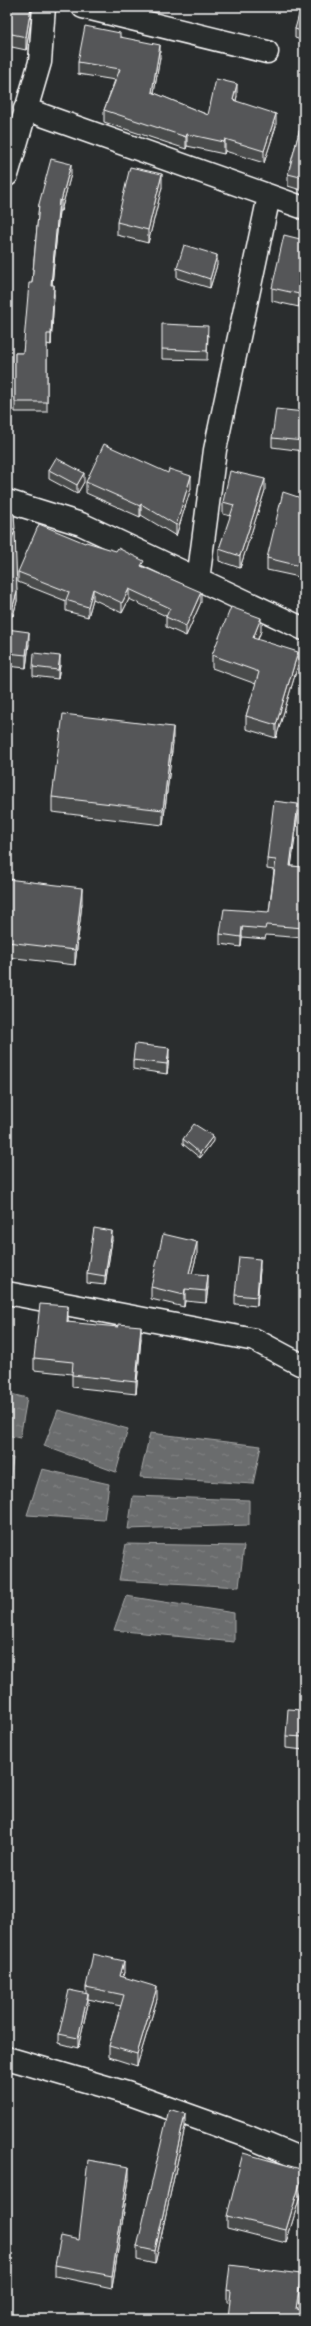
<svg xmlns="http://www.w3.org/2000/svg" width="311" height="2326" font-family="'Indie Flower',sans-serif">
	<defs>
		<pattern id="water-ripples" width="26" height="14" patternUnits="userSpaceOnUse"><rect width="26" height="14" fill="#6a6c6d"/><path d="M2 4q2-2 4 0t4 0M15 11q2-2 4 0t4 0" fill="none" stroke="#808283"/></pattern>
	</defs>
	<rect width="100%" height="100%" fill="#2a2d2e"/>
	<filter id="ink" filterUnits="userSpaceOnUse"><feTurbulence type="fractalNoise" baseFrequency=".025" numOctaves="2"/><feDisplacementMap in="SourceGraphic" scale="8" xChannelSelector="R" yChannelSelector="G"/><feConvolveMatrix kernelMatrix="1 2 1 2 8 2 1 2 1" color-interpolation-filters="sRGB"/></filter>
	<g filter="url(#ink)">
		<path fill="url(#water-ripples)" stroke="#a6a7a7" d="M7,1393L27,1398L20,1438L7,1435Z
			M58,1410L128,1429L116,1472L44,1446Z
			M150,1433L261,1446L253,1484L140,1477Z
			M7,1457L13,1458L8,1500H7Z
			M42,1469L109,1484L104,1520L27,1515Z
			M133,1496L249,1500V1525L128,1529Z
			M126,1544L244,1546L239,1587L119,1580Z
			M126,1596L234,1613V1642L114,1630Z"/>
		<g fill="none" stroke-linecap="round" stroke-linejoin="round">
			<g stroke="#fff" stroke-width="25">
				<path id="minor" d="M83,7L267,52
					M25,109L304,208
					M7,175L40,62L44,7
					M7,501L81,524L304,629
					M198,580L215,450L269,196
					M7,1293L255,1340L300,1364
					M7,2058L127,2093L244,2135L304,2160"/>
			</g>
			<use href="#minor" stroke="#2a2d2e" stroke-width="22"/>
		</g>
		<path fill="#494b4c" stroke="#fff" d="M7,7L31,20L26,50L7,46Z
			M304,7V41L295,38V29Z
			M120,38L160,57L154,93L208,115L237,96L236,101L276,126L264,163L225,151L224,154L187,146L186,149L104,122V110L115,80L78,74V62Z
			M304,113V191L288,186V174Z
			M71,174L61,211H59L52,285L54,295L51,345L47,344V412H15V353H23L32,283L39,204Z
			M162,187L148,243L117,235V222Z
			M304,240V284L299,307L272,301V288Z
			M217,265L210,288L177,278V268Z
			M208,335L207,360L162,359V349Z
			M304,412V451L272,447V438Z
			M49,470L84,482L77,494L49,479Z
			M86,482L191,488L176,536L141,515L140,517L86,493Z
			M265,490L240,568L219,561V549L231,516L223,514V502Z
			M304,499V578L267,570V558Z
			M7,514H14L17,601L13,616L7,614V549L13,534H7Z
			M85,543L144,567L201,602L186,636L166,627V616L129,599L122,613L93,599L88,617L66,611V601L18,582V572Z
			M7,629L29,644L26,668L7,666Z
			M261,631L258,640L298,665L276,738L246,729V716L256,684L212,668V655Z
			M60,665L58,679L33,676V667Z
			M173,742L163,825L52,812V797Z
			M298,814L291,866L304,867V938L266,935L265,939L242,937L241,947L220,944V934L269,912L274,870L267,869V859Z
			M7,879L82,903L75,965L7,957Z
			M169,1057L167,1074L133,1069V1060Z
			M183,1139L213,1141L200,1158L183,1144Z
			M112,1240L105,1285L87,1283V1273Z
			M197,1254L192,1273L208,1287L206,1303L185,1301L184,1307L151,1299V1287Z
			M260,1269L257,1306L235,1304V1295Z
			M68,1318V1322L141,1338L136,1394L72,1387V1374L34,1370V1358Z
			M304,1710V1750L286,1748V1736Z
			M124,1972L123,1977L157,1999L137,2066L109,2057V2046L121,2006L88,1999V2004L78,2048L59,2043V2034L86,1994V1987Z
			M185,2127L155,2264L137,2260V2247Z
			M129,2179L112,2288L55,2276V2265L79,2240Z
			M304,2183L286,2243L227,2228V2216Z
			M301,2287L298,2310L300,2319L227,2303V2290Z"/>
		<path fill="#3c3d3e" stroke="#fff" d="M31,7V20L26,50V37Z
			M160,45V57L152,104V92Z
			M237,84V96L233,112V100Z
			M276,114V126L264,163V151Z
			M187,134V146L186,149V137Z
			M225,139V151L224,154V142Z
			M71,164V174L61,211V201Z
			M162,174V187L148,243V230Z
			M59,200V211L51,295V285Z
			M217,255V265L210,288V279Z
			M304,271V284L299,307V294Z
			M54,285V295L51,345V334Z
			M84,473V482L77,494V485Z
			M191,476V488L176,536V525Z
			M265,479V490L240,568V556Z
			M141,504V515L140,517V506Z
			M304,525V537L301,534Z
			M93,589V599L88,617V607Z
			M129,589V599L122,613V603Z
			M17,592V601L13,616V606Z
			M201,592V602L186,636V626Z
			M261,618V631L253,651V638Z
			M29,632V644L26,668V655Z
			M298,652V665L276,738V725Z
			M60,656V665L58,679V670Z
			M173,727V742L163,825V810Z
			M298,804V814L290,876V866Z
			M82,888V903L75,965V950Z
			M242,927V937L241,947V937Z
			M169,1048V1057L167,1074V1064Z
			M213,1136V1141L200,1158V1153Z
			M112,1231V1240L105,1285V1276Z
			M197,1242V1254L189,1285V1273Z
			M260,1259V1269L257,1306V1297Z
			M208,1275V1287L206,1303V1291Z
			M185,1289V1301L184,1307V1295Z
			M68,1306V1318L67,1334V1322Z
			M141,1326V1338L136,1394V1382Z
			M124,1961V1972L120,1988V1976Z
			M157,1987V1999L137,2066V2054Z
			M88,1994V2004L78,2048V2038Z
			M185,2114V2127L155,2264V2251Z
			M129,2167V2179L112,2288V2276Z
			M304,2170V2183L286,2243V2230Z
			M301,2274V2287L297,2319L296,2309Z
			M300,2310V2319H298Z"/>
		<path fill="#555758" stroke="#fff" d="M7,7H31L26,37L7,33Z
			M301,7H304V32L295,29Z
			M85,26L120,33V37L160,45L152,92L208,115L216,79L237,84L233,100L276,114L264,151L225,139L224,142L187,134L186,137L104,110L120,69L78,62Z
			M304,113V178L288,174Z
			M51,159L71,164L61,201L59,200L51,285H54L51,334H47V402H15V353H23L29,283H32L39,204Z
			M130,167L162,174L148,230L117,222Z
			M284,235L304,240V271L299,294L272,288Z
			M184,245L217,255L210,279L177,268Z
			M162,324L208,326L207,351L162,349Z
			M276,409L304,412V441L272,438Z
			M104,444L168,473L169,469L191,476L176,525L141,504L140,506L86,482Z
			M56,458L84,473L77,485L49,470Z
			M230,471L265,479L240,556L219,549L234,505L223,502Z
			M283,492L304,499V525L301,534L304,535V567L267,558Z
			M7,514H14L15,529H7Z
			M39,524L85,543L86,542L116,551L118,548L144,561L141,566L201,592L186,626L166,617L170,608L129,589L122,603L93,589L88,607L66,600L69,592L18,572Z
			M15,531L17,592L13,606L7,605V549Z
			M231,607L261,618L253,638L298,652L276,725L246,716L259,672L212,655Z
			M7,629L29,632L26,655L7,653Z
			M34,653L60,656L58,670L33,667Z
			M63,714L173,727L163,810L52,797Z
			M274,801L298,804L290,866L304,867V928L266,925L265,929L242,927L241,937L220,934L224,909L269,912L276,860L267,859Z
			M7,879L82,888L75,950L7,942Z
			M135,1044L169,1048L167,1064L133,1060Z
			M194,1124L213,1136L200,1153L183,1139Z
			M94,1228L112,1231L105,1276L87,1273Z
			M163,1234L197,1242L189,1273L208,1275L206,1291L185,1289L184,1295L151,1287Z
			M239,1257L260,1259L257,1297L235,1295Z
			M40,1304L68,1306L67,1322L118,1327V1324L141,1326L136,1382L72,1375L73,1362L34,1358Z
			M288,1709L304,1710V1737L286,1736Z
			M93,1954L124,1961L120,1976L157,1987L137,2054L109,2046L124,1995L86,1987Z
			M69,1990L88,1994L78,2038L59,2034Z
			M169,2109L185,2114L155,2251L137,2247Z
			M243,2153L304,2170L286,2230L227,2216Z
			M88,2160L129,2167L112,2276L55,2265L61,2236L79,2240Z
			M230,2265L301,2274L296,2309L300,2310L298,2319H228L231,2291L227,2290Z"/>
	</g>
	<rect width="311" height="2326" fill="none" stroke="#2a2d2e" stroke-width="24"/>
	<rect x="12" y="12" width="287" height="2302" fill="none" stroke="#fff" stroke-width="1.5" filter="url(#ink)"/>
</svg>
